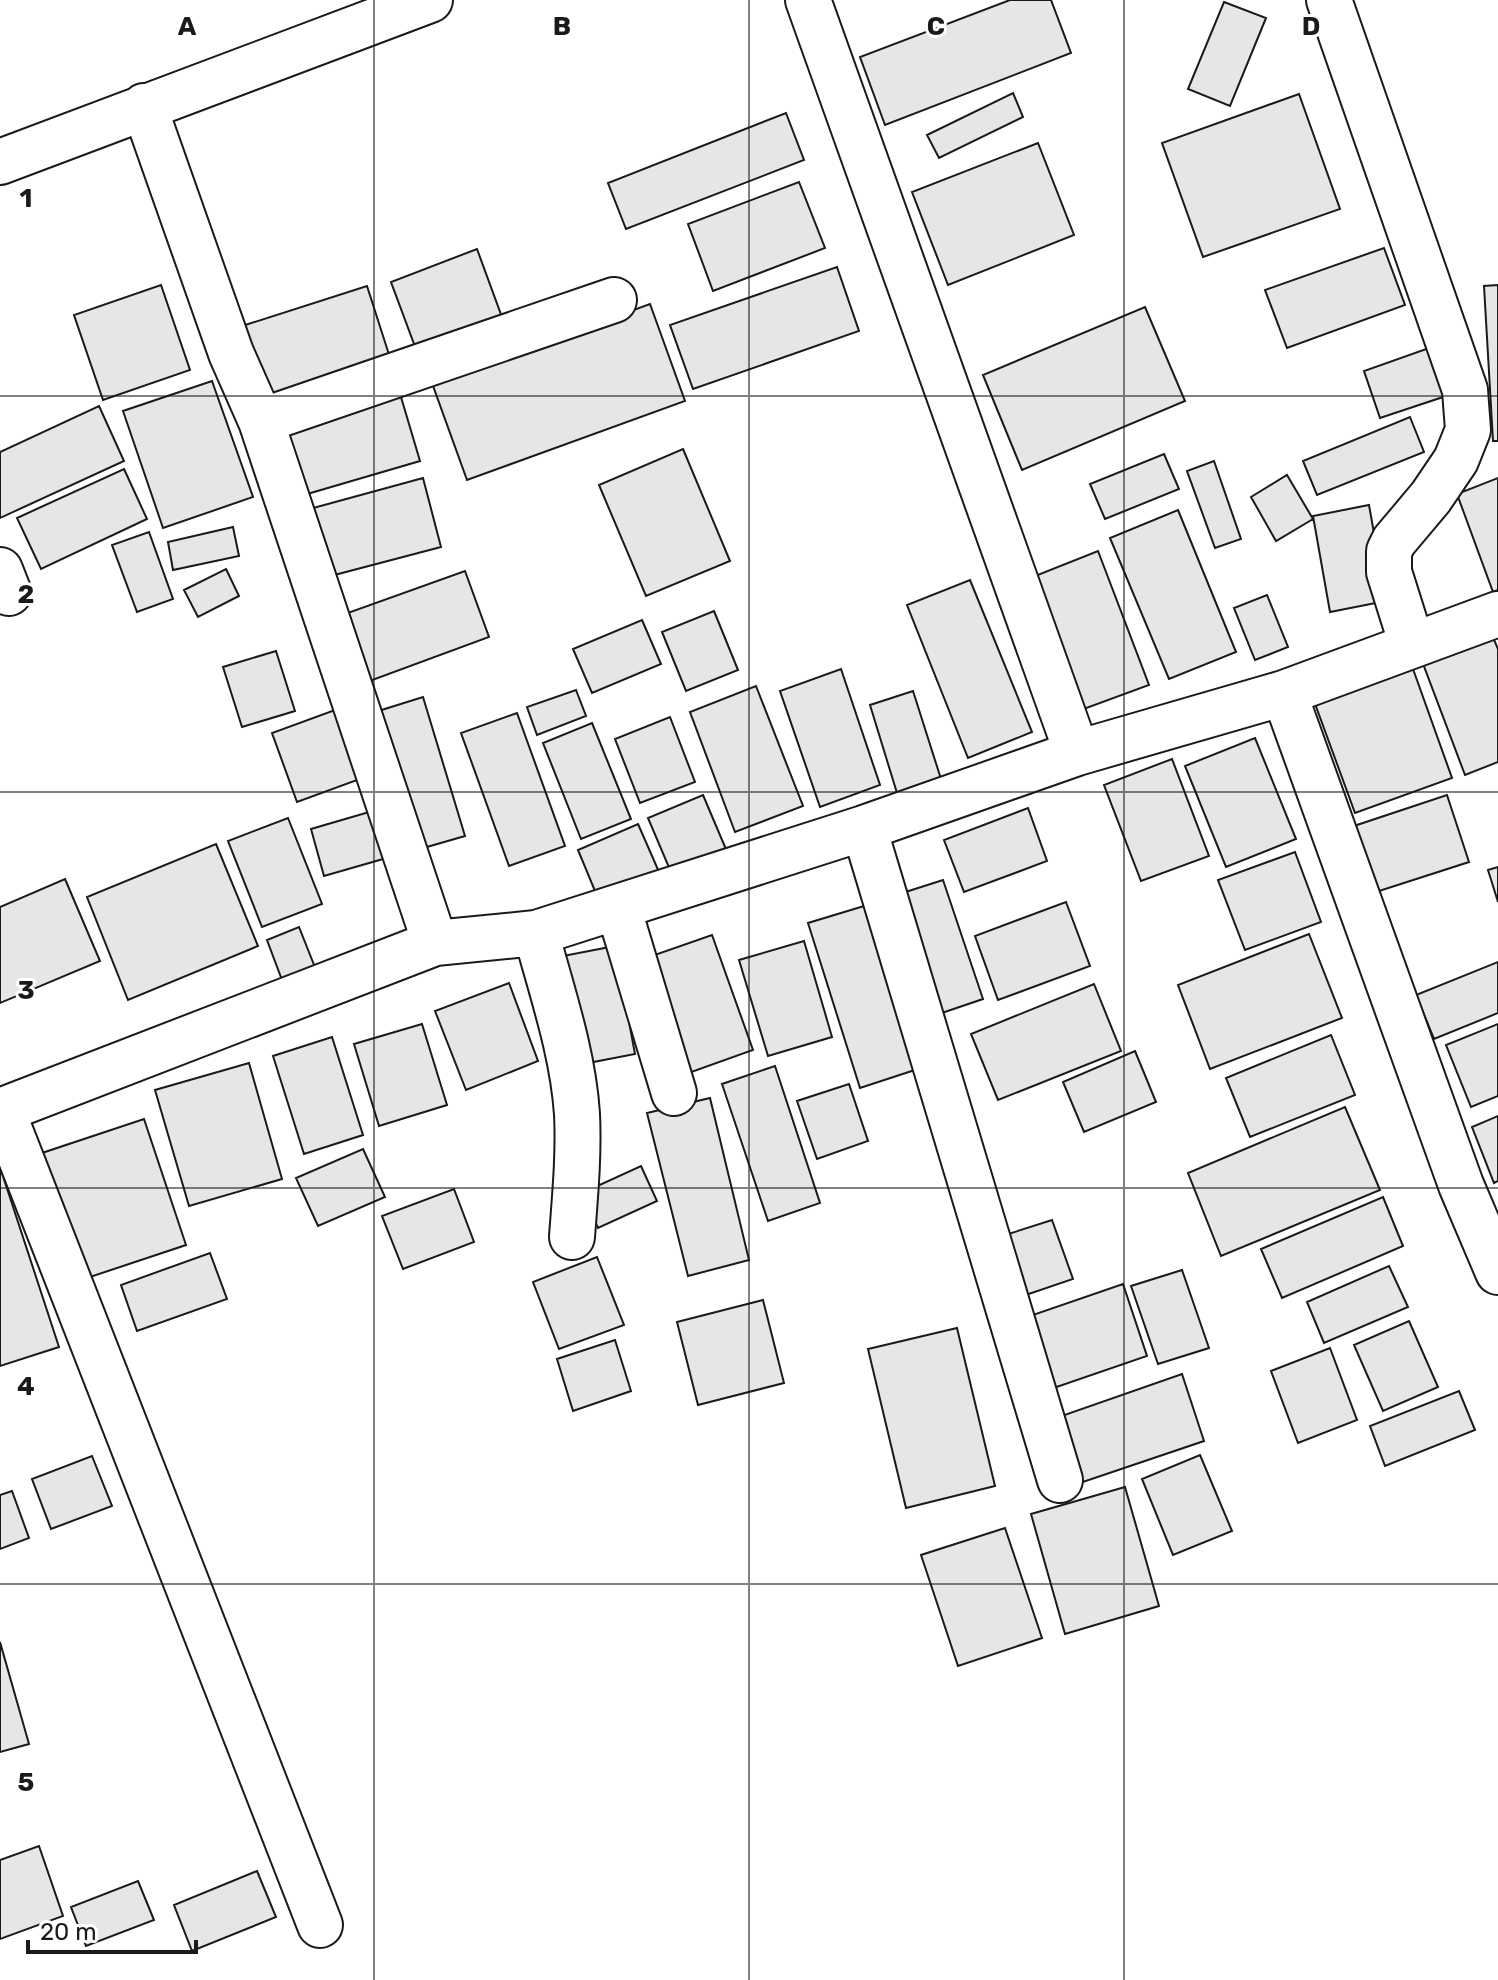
<svg xmlns="http://www.w3.org/2000/svg" width="1498" height="1980" font-family="Rubik,sans-serif">
	<rect width="100%" height="100%" fill="#fff"/>
	<path fill="#e6e6e6" stroke="#1a1a1a" stroke-width="2" d="M1010,0H1051L1071,53L885,125L860,57Z
		M1224,2L1266,18L1230,106L1188,89Z
		M1013,93L1023,117L939,158L927,135Z
		M1299,94L1340,209L1203,257L1162,143Z
		M786,113L804,160L626,229L608,183Z
		M1038,143L1074,235L948,285L912,192Z
		M799,182L825,248L713,291L688,224Z
		M1384,248L1405,305L1287,348L1265,290Z
		M477,249L503,320L417,352L391,282Z
		M837,267L859,331L693,389L670,325Z
		M161,285L190,370L103,400L74,315Z
		M1498,285V441H1493L1484,286Z
		M367,286L393,367L266,408L239,327Z
		M650,304L685,401L467,480L432,383Z
		M1145,307L1185,401L1022,470L983,375Z
		M1429,348L1446,396L1380,418L1364,371Z
		M212,381L253,497L163,528L123,411Z
		M401,397L420,461L297,497L279,433Z
		M99,406L124,461L0,518V452Z
		M1410,417L1424,452L1317,495L1303,461Z
		M683,449L730,561L646,596L599,485Z
		M1164,454L1179,489L1105,519L1090,484Z
		M1214,461L1241,539L1215,548L1187,471Z
		M124,469L147,519L41,569L17,518Z
		M1287,475L1313,519L1276,541L1251,497Z
		M423,478L441,547L323,578L306,510Z
		M1498,478V590L1493,592L1457,494Z
		M1369,505L1386,601L1330,612L1313,516Z
		M1178,510L1236,652L1169,679L1110,538Z
		M233,527L239,556L173,570L168,542Z
		M149,532L173,599L137,612L112,545Z
		M1098,551L1149,685L1081,710L1030,578Z
		M226,569L239,596L198,617L184,590Z
		M465,571L489,637L367,682L342,615Z
		M970,580L1032,732L968,758L907,605Z
		M1267,595L1288,647L1255,660L1234,608Z
		M714,611L738,670L686,691L662,632Z
		M642,620L661,664L592,693L573,649Z
		M1492,635L1498,649V762L1465,775L1422,661Z
		M276,651L295,711L242,727L223,667Z
		M1408,655L1452,778L1355,813L1310,690Z
		M841,669L880,785L820,807L780,691Z
		M756,686L803,806L735,832L690,712Z
		M576,690L586,716L537,735L527,707Z
		M913,691L941,779L897,793L870,705Z
		M423,697L465,836L413,851L372,713Z
		M335,710L360,779L297,802L272,733Z
		M517,713L565,846L509,866L461,733Z
		M670,717L695,782L640,803L615,739Z
		M592,723L631,819L581,839L543,743Z
		M1255,738L1296,839L1226,867L1185,766Z
		M1172,759L1209,856L1141,881L1104,785Z
		M703,795L728,854L673,877L648,818Z
		M1447,795L1469,862L1376,892L1354,826Z
		M1028,808L1047,861L964,892L944,840Z
		M376,810L390,857L324,876L311,829Z
		M288,818L322,904L262,927L228,841Z
		M638,824L663,881L602,908L578,850Z
		M216,844L258,946L128,1000L87,897Z
		M1295,852L1321,922L1245,950L1218,880Z
		M1498,867V902L1488,870Z
		M65,879L100,961L0,1003V907Z
		M943,880L983,999L930,1017L890,897Z
		M1066,902L1090,966L998,1000L975,936Z
		M874,903L927,1066L860,1088L808,923Z
		M299,927L318,975L285,988L267,940Z
		M1309,934L1342,1018L1210,1069L1178,985Z
		M712,935L753,1050L683,1075L643,959Z
		M804,941L832,1037L768,1056L739,960Z
		M615,946L635,1054L583,1064L563,956Z
		M1498,962V1013L1434,1039L1416,995Z
		M509,983L538,1061L466,1090L435,1011Z
		M1094,984L1121,1051L998,1100L971,1034Z
		M422,1024L447,1105L379,1126L354,1044Z
		M1498,1024V1096L1471,1107L1446,1045Z
		M1331,1035L1355,1095L1250,1137L1226,1078Z
		M332,1037L363,1135L304,1154L273,1056Z
		M1135,1051L1156,1102L1084,1132L1063,1082Z
		M249,1063L282,1179L189,1206L155,1090Z
		M775,1066L820,1203L768,1221L722,1084Z
		M849,1084L868,1141L817,1159L797,1101Z
		M710,1098L749,1260L688,1276L647,1113Z
		M1345,1107L1380,1190L1221,1256L1188,1173Z
		M1498,1116V1181L1494,1183L1472,1127Z
		M144,1119L186,1245L72,1283L30,1157Z
		M363,1149L385,1197L318,1226L296,1178Z
		M641,1166L657,1201L598,1228L582,1193Z
		M0,1167L59,1347L0,1366Z
		M454,1189L474,1242L403,1269L382,1216Z
		M1383,1197L1403,1246L1282,1298L1261,1249Z
		M1052,1220L1073,1279L1017,1298L996,1238Z
		M210,1253L227,1299L137,1331L121,1285Z
		M597,1257L624,1325L559,1349L533,1282Z
		M1389,1266L1408,1307L1324,1343L1307,1302Z
		M1182,1270L1209,1348L1158,1364L1131,1286Z
		M1123,1284L1147,1356L1045,1391L1021,1319Z
		M763,1300L784,1383L698,1405L677,1322Z
		M1409,1321L1438,1387L1383,1411L1354,1345Z
		M957,1328L995,1486L906,1508L868,1349Z
		M615,1340L631,1391L573,1411L557,1359Z
		M1330,1348L1357,1420L1298,1443L1271,1371Z
		M1182,1374L1204,1441L1071,1486L1050,1420Z
		M1459,1391L1475,1430L1385,1466L1370,1426Z
		M1200,1455L1232,1531L1173,1555L1142,1479Z
		M92,1456L112,1506L51,1529L32,1479Z
		M1125,1487L1159,1606L1065,1634L1031,1514Z
		M12,1491L29,1538L0,1549V1495Z
		M1005,1528L1042,1638L958,1666L921,1555Z
		M0,1642L29,1744L0,1752Z
		M39,1846L63,1916L0,1939V1860Z
		M257,1871L276,1917L192,1951L174,1905Z
		M138,1881L154,1920L86,1946L71,1907Z"/>
	<g fill="none" stroke-linecap="round" stroke-linejoin="round">
		<g stroke="#1a1a1a" stroke-width="48">
			<path id="street" d="M808,0L1077,753
				M1329,0L1465,390L1468,430L1456,460L1431,497L1394,541L1389,551V572L1412,645
				M144,106L231,353L261,421L435,943
				M0,162L430,0
				M261,421L614,300
				M0,570L9,593
				M1284,693L1461,1185L1498,1272
				M864,828L1060,1480
				M618,907L674,1093
				M536,933C552,992 573,1053 577,1114C579,1155 575,1196 572,1237
				M2,1110L320,1925
				M0,1111L435,943L536,933L864,828L1077,753L1284,693L1498,614"/>
		</g>
		<use href="#street" stroke="#fff" stroke-width="44"/>
	</g>
	<path fill="none" stroke="#1a1a1a" stroke-width="2" stroke-opacity="0.55" d="M374,0V1980M749,0V1980M1124,0V1980M0,396H1498M0,792H1498M0,1188H1498M0,1584H1498"/>
	<g font-size="26" text-anchor="middle" font-weight="bold" fill="#1a1a1a" stroke="#fff" stroke-width="6" stroke-linejoin="round" paint-order="stroke">
		<text x="187" y="35">A</text>
		<text x="562" y="35">B</text>
		<text x="936" y="35">C</text>
		<text x="1311" y="35">D</text>
		<text x="26" y="207">1</text>
		<text x="26" y="603">2</text>
		<text x="26" y="999">3</text>
		<text x="26" y="1395">4</text>
		<text x="26" y="1791">5</text>
	</g>
	<path d="M28 1940v12h168v-12" fill="none" stroke="#1a1a1a" stroke-width="4"/>
	<text x="40" y="1940" font-size="24" fill="#1a1a1a" stroke="#ffffff" stroke-width="6" paint-order="stroke">20 m</text>
</svg>
